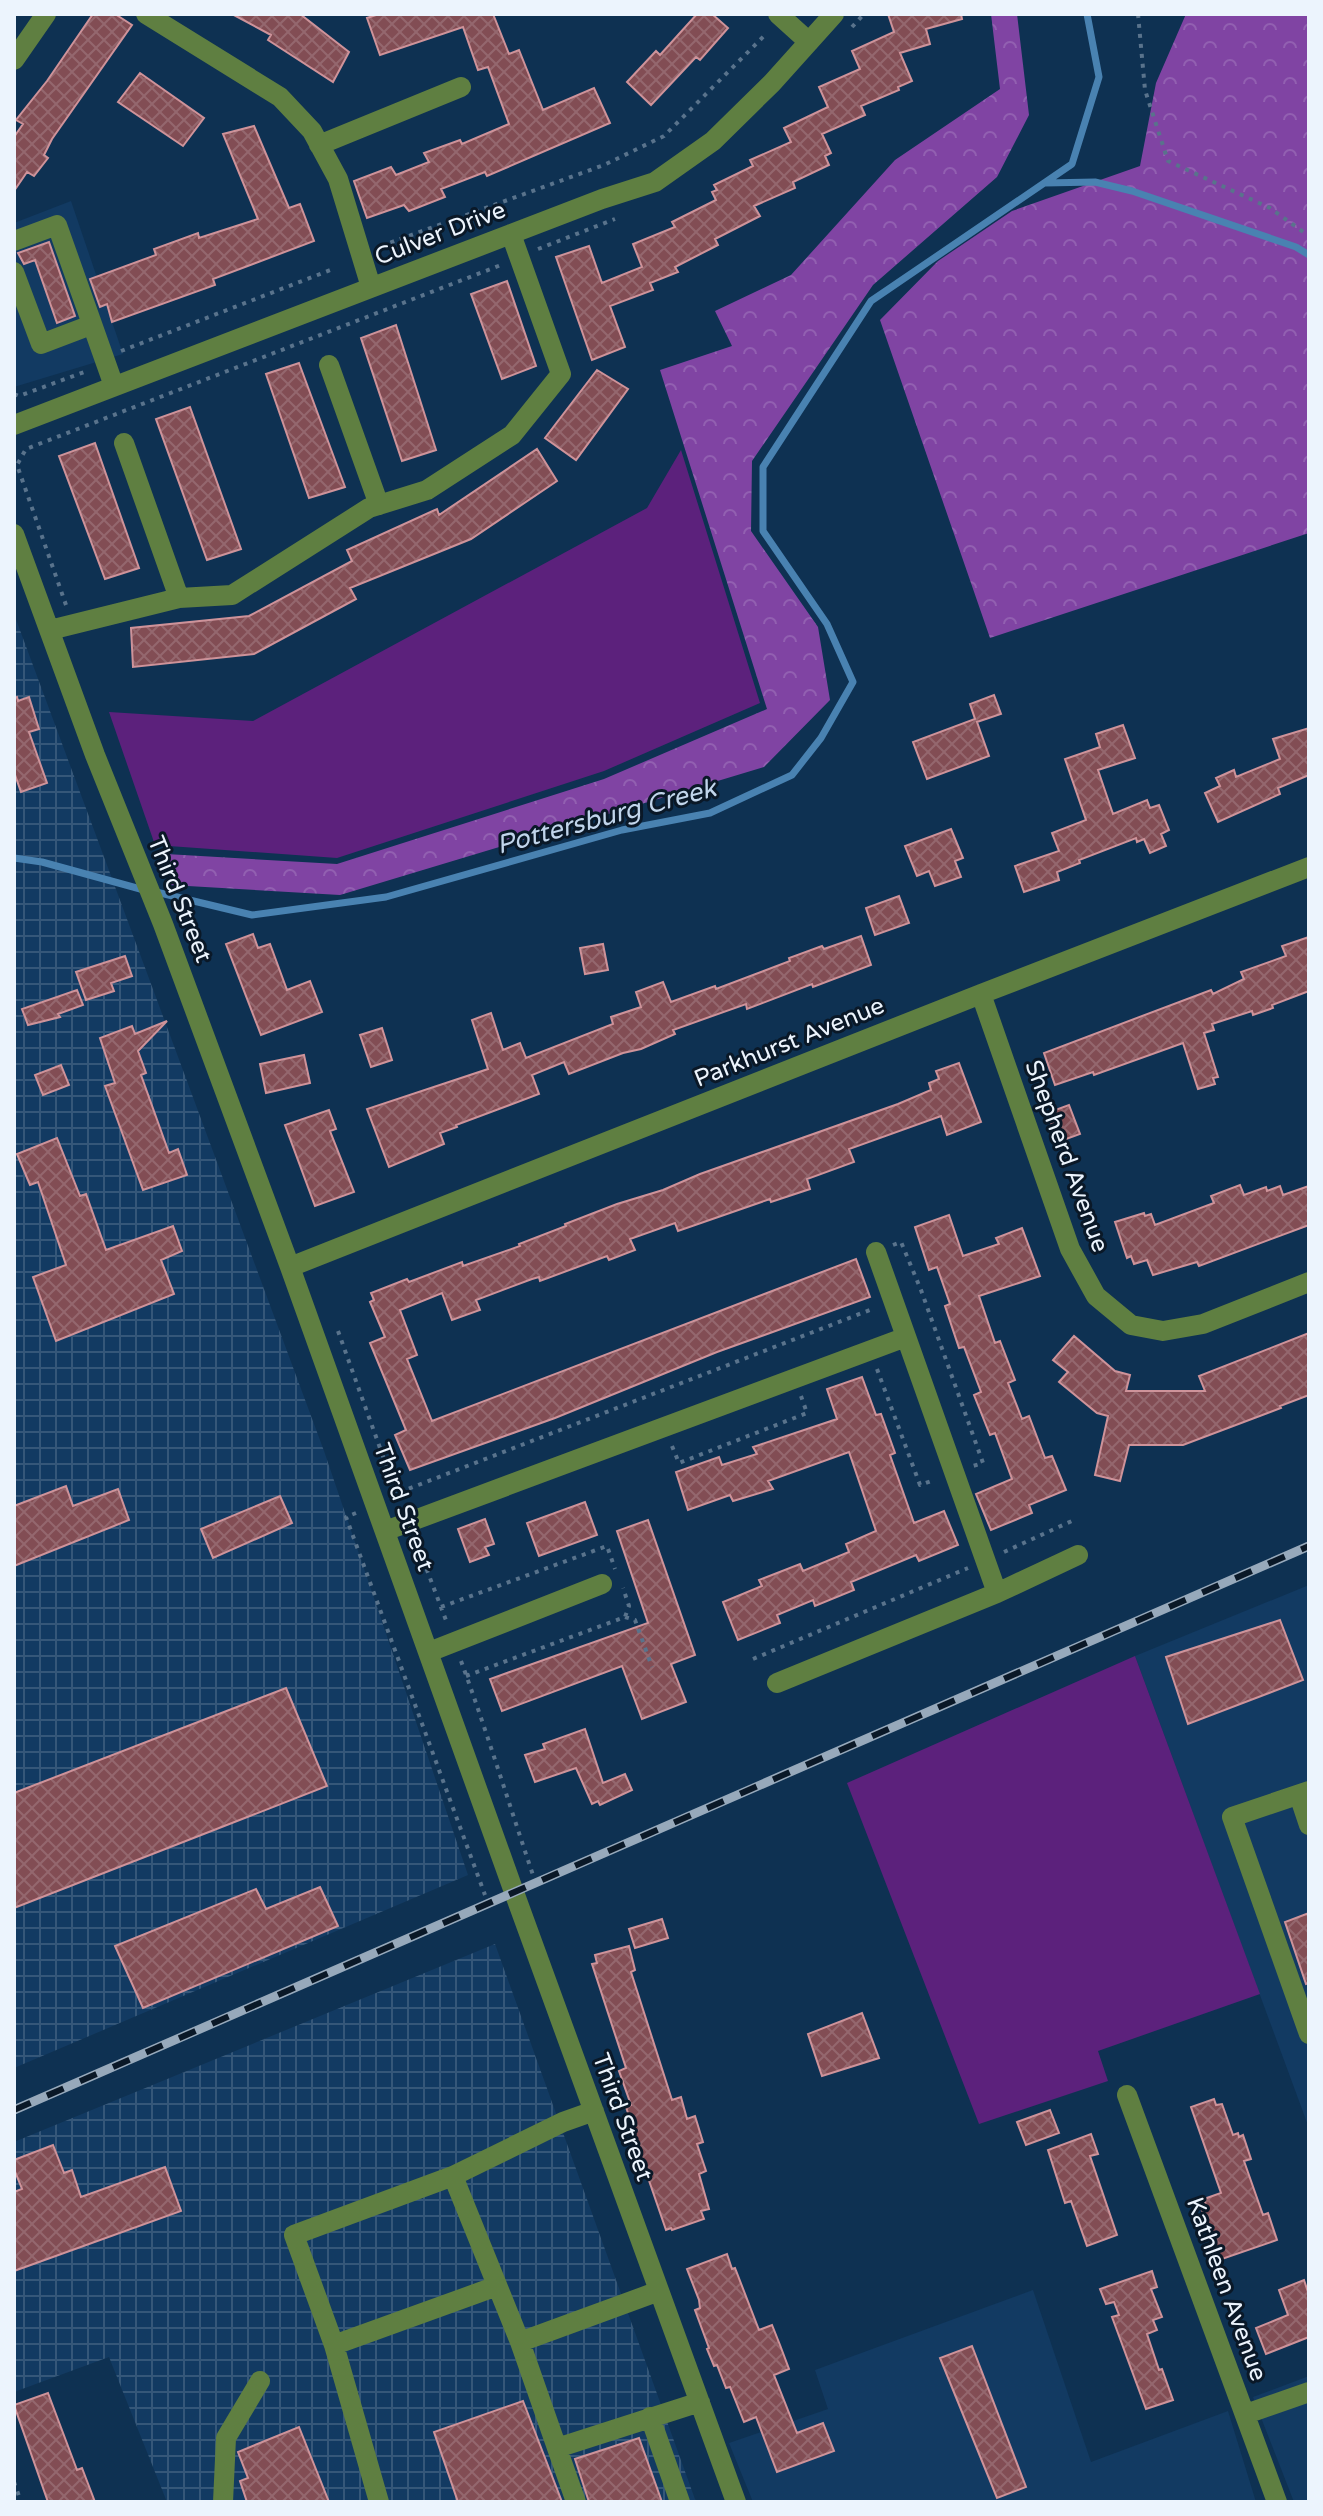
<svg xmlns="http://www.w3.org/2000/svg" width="1323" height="2516" font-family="'Varela Round',sans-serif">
	<defs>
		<pattern id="industrial-grid" width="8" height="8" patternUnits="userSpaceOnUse" patternTransform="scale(2)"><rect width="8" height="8" fill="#123a62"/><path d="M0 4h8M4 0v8" fill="none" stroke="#355779"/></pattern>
		<pattern id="forest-crowns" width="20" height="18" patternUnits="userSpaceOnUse" patternTransform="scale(2)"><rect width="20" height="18" fill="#8044a3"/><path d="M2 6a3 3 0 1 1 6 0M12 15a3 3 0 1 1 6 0" fill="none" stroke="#9260b1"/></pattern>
		<pattern id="building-cross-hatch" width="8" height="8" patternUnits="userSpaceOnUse" patternTransform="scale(2)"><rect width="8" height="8" fill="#824d54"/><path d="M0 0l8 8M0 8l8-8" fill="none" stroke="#94676e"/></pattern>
	</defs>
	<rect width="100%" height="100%" fill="#0e3152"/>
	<path fill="#123a62" d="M71,201L123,354L14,387V223Z
		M1309,1585V2128L1135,1656Z
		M1033,2290L1091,2462L1228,2411L1256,2502H753L729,2443L828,2409L815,2370Z
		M1309,2376V2502H1294L1253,2397Z"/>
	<path fill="url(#industrial-grid)" d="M14,614L324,1451L468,1875L14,2068Z
		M495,1944L696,2502H167L109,2357L14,2392V2142Z"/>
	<path fill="#5c217c" d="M681,450L760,703L604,771L337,858L155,845L109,712L253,721L647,508Z
		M1135,1656L1260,1994L1098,2051L1108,2081L979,2124L847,1783Z"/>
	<path fill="url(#forest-crowns)" d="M991,14H1017L1029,115L997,177L873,285L752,461L751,531L818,627L830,700L764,767L340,895L171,885L166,854L337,864L604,779L767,709L660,370L732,346L715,311L791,275L895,160L1000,89Z
		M1186,14H1309V533L990,638L880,320L938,261L1012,211L1140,166L1156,83Z"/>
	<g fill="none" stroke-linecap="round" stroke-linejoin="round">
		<path stroke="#4982b1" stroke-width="7" d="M1045,183L1095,182L1132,191L1296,247L1309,255
			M14,858L42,862L144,890
			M156,892L252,915L386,897L622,830L710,813L792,775L821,738L853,682L827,624L763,531V467L871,301L1072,164L1099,77L1087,14"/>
	</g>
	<path fill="url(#building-cross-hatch)" stroke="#ce939a" stroke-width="2" d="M93,14H115L132,25L52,139L44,155L48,158L34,176L27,172L14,191V137L23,124L16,120L47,81Z
		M232,14H300L349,52L333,82L268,40L271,35Z
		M379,14H493L509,54L519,50L543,110L594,88L610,123L487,176L485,172L441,189L445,197L409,211L404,205L367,218L354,181L391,167L396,175L429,162L424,153L460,140L462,144L509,124L488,67L478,70L463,27L380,55L367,18Z
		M697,14H712L728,28L700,60L696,57L651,105L627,82L656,51L660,55Z
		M888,14H961L962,19L926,29L930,44L900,53L912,81L898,87L899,90L861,106L865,115L822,134L831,153L825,156L829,165L793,182L795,188L754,206L760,216L715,239L718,245L675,267L678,272L650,283L653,290L610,306L625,347L592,360L556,257L589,246L602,283L642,267L633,244L675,227L672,222L716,200L712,192L717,190L714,185L753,166L750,160L791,142L784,128L828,107L819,87L860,69L852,51L894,32Z
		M140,73L204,118L183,146L118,102Z
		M254,126L289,208L300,204L314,241L213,279L215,285L112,322L107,304L100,307L90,279L156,255L154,249L198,233L199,238L258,219L223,134Z
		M49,242L75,316L57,323L35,260L24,264L18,253Z
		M507,281L536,366L502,379L471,294Z
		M396,325L436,450L402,461L361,338Z
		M299,363L345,487L309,498L266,374Z
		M597,370L628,389L576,460L545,438Z
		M190,407L241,549L207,560L156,419Z
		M95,443L139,568L105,579L59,456Z
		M537,449L557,481L471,539L350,588L356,599L254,654L133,667L131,628L249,616L352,561L347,550L437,509L439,515Z
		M994,695L1001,714L977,722L989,756L927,779L913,742L975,719L970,704Z
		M17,697L18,701L29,697L39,729L29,732L47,783L21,792L14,772V698Z
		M1123,725L1135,758L1098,770L1113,814L1147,800L1150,808L1159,805L1169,830L1161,834L1166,846L1150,853L1144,839L1137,842L1136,838L1079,860L1080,863L1057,872L1059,880L1024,892L1015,866L1059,851L1052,833L1086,820L1065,759L1100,747L1096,734Z
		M1309,728V775L1278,788L1280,794L1218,822L1205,793L1220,786L1216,778L1234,770L1236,777L1280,759L1273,739Z
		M951,829L963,858L955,861L961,877L935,886L929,871L917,876L905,846Z
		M899,896L909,923L875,935L866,908Z
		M253,934L258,948L270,944L287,990L310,981L322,1012L261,1035L226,944Z
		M861,936L871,965L813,987L812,984L747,1009L746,1004L673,1030L675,1034L641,1049L623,1053L569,1074L564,1062L532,1075L539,1094L456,1125L457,1127L440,1133L444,1144L389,1167L367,1109L488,1069L472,1020L491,1013L503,1050L520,1043L526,1058L613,1024L611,1017L641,1007L636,992L663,982L671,1002L715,986L716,989L790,961L789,958L822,946L824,949Z
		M1309,937V991L1272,1005L1273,1008L1253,1015L1252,1011L1212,1024L1214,1030L1204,1033L1218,1077L1213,1078L1215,1084L1198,1089L1183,1043L1094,1075L1093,1072L1055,1085L1044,1053L1211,990L1213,994L1244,979L1241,972L1286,956L1282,946Z
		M603,944L608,970L585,974L580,948Z
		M125,956L132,976L111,983L114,991L86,1000L76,972Z
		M77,990L83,1005L58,1014L60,1017L28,1025L22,1009Z
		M167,1021L138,1051L146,1073L141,1075L169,1153L178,1149L187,1175L143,1190L105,1086L115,1083L100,1038L132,1026L135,1034Z
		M382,1028L392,1060L371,1067L360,1035Z
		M304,1055L310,1083L266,1093L260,1064Z
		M959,1063L981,1122L947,1135L941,1116L849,1149L854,1162L807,1179L810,1189L771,1202L770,1199L678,1231L675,1223L630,1239L635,1250L609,1260L607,1256L540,1281L539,1277L532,1279L476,1300L480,1310L452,1320L442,1293L400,1310L417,1355L407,1359L432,1421L856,1259L870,1297L717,1352L555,1418L410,1470L395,1435L406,1430L370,1343L385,1337L370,1302L374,1300L371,1293L407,1279L409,1282L462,1262L463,1266L520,1246L519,1244L566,1226L565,1224L617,1204L663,1190L700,1174L898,1104L931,1090L929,1083L939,1079L936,1071Z
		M61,1065L69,1085L43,1095L35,1075Z
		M1069,1105L1080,1134L1058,1142L1047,1113Z
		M329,1110L336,1129L330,1131L354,1192L315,1206L285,1125Z
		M57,1138L80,1196L86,1194L106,1250L173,1226L182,1251L161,1260L174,1294L56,1341L33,1277L66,1265L38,1182L30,1185L17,1154Z
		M1240,1185L1244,1195L1266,1187L1267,1191L1280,1186L1283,1195L1309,1186V1225L1199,1266L1197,1262L1153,1275L1147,1260L1134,1264L1131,1256L1127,1258L1115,1222L1144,1213L1145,1216L1151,1214L1155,1225L1214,1203L1211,1196Z
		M949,1215L963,1256L999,1244L996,1238L1022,1228L1040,1276L979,1296L995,1343L1000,1341L1015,1380L1008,1383L1022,1419L1029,1416L1045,1458L1052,1456L1066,1490L1029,1505L1032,1513L991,1530L976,1494L1012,1479L995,1433L990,1435L974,1395L981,1392L964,1347L959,1348L945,1306L950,1304L937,1267L929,1270L915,1227Z
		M1309,1333V1395L1280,1406L1281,1408L1183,1445H1129L1120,1481L1095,1475L1108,1416L1097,1413L1059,1382L1068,1372L1053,1360L1074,1336L1115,1371L1130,1375L1126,1391H1205L1199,1376Z
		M862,1377L876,1415L881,1414L895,1453L890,1455L914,1523L944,1511L958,1545L919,1561L916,1555L851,1582L854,1590L815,1606L813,1600L777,1615L780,1623L738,1640L723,1602L762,1586L759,1580L800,1564L803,1571L849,1552L846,1544L876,1531L849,1452L768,1481L773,1489L733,1501L730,1495L688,1510L676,1472L719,1457L722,1465L757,1454L753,1447L837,1419L827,1389Z
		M66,1486L73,1506L118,1489L129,1520L14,1566V1506Z
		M280,1496L292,1523L213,1558L201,1529Z
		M585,1502L597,1535L539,1556L527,1523Z
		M485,1519L494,1544L485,1547L489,1555L470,1562L458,1529Z
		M648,1520L695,1655L671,1664L686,1702L642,1719L622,1666L502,1711L490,1679L648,1623L617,1531Z
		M1280,1620L1303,1680L1188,1724L1166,1657Z
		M286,1688L327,1786L14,1908V1793Z
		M585,1729L603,1783L625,1774L632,1790L600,1805L598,1801L592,1804L576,1768L535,1782L525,1755L545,1749L543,1744Z
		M320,1887L338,1926L143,2008L115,1946L256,1889L266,1909Z
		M1309,1913V1983L1306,1984L1285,1922Z
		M662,1919L668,1938L635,1948L629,1929Z
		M629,1946L635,1970L631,1972L672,2100L681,2097L687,2119L695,2116L703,2142L697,2144L706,2171L699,2174L709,2209L701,2211L704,2219L672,2230L671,2228L666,2230L634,2137H636L626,2107L631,2105L619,2071L626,2068L592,1964L597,1963L595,1955Z
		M862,2013L879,2058L822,2076L808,2034Z
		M1214,2099L1216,2105L1222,2104L1233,2135L1238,2133L1239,2137L1243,2135L1251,2159L1244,2161L1263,2215L1268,2213L1277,2240L1219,2260L1201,2208L1206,2206L1204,2199L1221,2193L1191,2107Z
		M1050,2110L1059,2133L1026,2145L1017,2122Z
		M1091,2134L1098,2154L1090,2156L1117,2235L1087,2246L1071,2201L1065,2203L1048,2150Z
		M53,2145L64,2173L72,2170L81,2197L165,2167L181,2211L14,2271V2192L22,2189L14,2169V2160Z
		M727,2254L732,2269L735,2268L759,2330L772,2325L780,2345L789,2369L774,2375L797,2433L823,2423L834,2451L777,2472L756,2417L744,2422L730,2387L726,2388L717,2365L714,2366L707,2349L709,2348L695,2310L700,2308L699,2300L687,2269Z
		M1152,2271L1157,2287L1151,2289L1162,2317L1153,2320L1157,2330L1147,2334L1159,2370L1162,2369L1173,2400L1146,2409L1112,2317L1119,2315L1114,2302L1106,2304L1100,2289Z
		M1304,2280L1309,2295V2337L1266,2354L1256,2328L1288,2315L1279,2290Z
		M972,2346L1026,2487L997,2498L940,2358Z
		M48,2393L77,2470L82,2468L95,2502H48L14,2405Z
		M523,2401L562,2502H458L434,2432Z
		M299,2427L329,2502H247L240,2481L248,2478L238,2452Z
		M639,2438L662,2502H589L575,2459Z"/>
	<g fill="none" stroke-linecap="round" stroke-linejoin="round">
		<path stroke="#59738c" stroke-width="4" stroke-dasharray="4 6" stroke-linecap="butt" d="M1138,14L1145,90L1168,161L1270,208L1309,236
			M852,27L864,14
			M381,246L604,165L664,136L767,33
			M538,249L615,219
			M121,351L333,269
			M14,394L19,396L87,371
			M66,605L17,465L26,449L501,265
			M893,1245L901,1242L921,1290L983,1463L973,1466
			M338,1331L389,1473
			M877,1369L920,1485L934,1480
			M672,1446L679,1463L807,1413L801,1396
			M394,1489L395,1494L875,1308
			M356,1513L346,1517L485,1895
			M416,1541L447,1623
			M1004,1552L1074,1520
			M441,1607L607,1546L615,1569
			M625,1617L635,1620L652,1667
			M753,1659L968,1568
			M461,1661C487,1732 509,1804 533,1875
			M466,1676L625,1617L629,1606L623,1588
			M14,2482L21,2502"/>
		<path stroke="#5f7f41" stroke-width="20" d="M146,14L280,97L312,131L338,179L371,287
			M778,14L809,42
			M14,60L46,14
			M319,145L461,87
			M14,241L57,225L114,386
			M14,272L41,344L91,325
			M329,365L379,505
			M14,425L602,199L655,182L713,141L772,83L834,14
			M124,443L179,598
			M14,534L95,755L163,924L290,1267L514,1892L736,2502
			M50,630L179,598L232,595L369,508L427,490L512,435L561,374L511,234
			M981,994L1070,1249L1096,1296L1131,1325L1163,1331L1203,1324L1309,1282
			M876,1252L997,1593
			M290,1267L981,994L1309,867
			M385,1531L906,1337
			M429,1652L602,1584
			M777,1683L997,1593L1078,1555
			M1309,1791L1232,1817L1309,2034
			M1299,1795L1309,1825
			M1127,2095L1277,2502
			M594,2111L563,2122L453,2176L520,2342L557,2448L700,2402
			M453,2176L294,2235L334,2345L497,2286
			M520,2342L659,2291
			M334,2345L379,2502
			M1246,2414L1309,2392
			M650,2417L680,2502
			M557,2448L576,2502
			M223,2502L226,2438L260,2381"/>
		<g stroke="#97a9bb" stroke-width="9">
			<path id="rail" d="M14,2110L1309,1546"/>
		</g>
		<use href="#rail" stroke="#0a1827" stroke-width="6" stroke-dasharray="18" stroke-linecap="butt"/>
	</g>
	<g text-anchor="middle" stroke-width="6" stroke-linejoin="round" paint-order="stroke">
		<g font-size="24" fill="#ecf4fd" stroke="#0a1827">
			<text transform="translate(440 233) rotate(-21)" y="8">Culver Drive</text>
			<text transform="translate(180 899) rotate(68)" y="8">Third Street</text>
			<text transform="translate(789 1042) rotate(-22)" y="8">Parkhurst Avenue</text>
			<text transform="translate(1067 1156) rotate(70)" y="8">Shepherd Avenue</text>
			<text transform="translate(404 1507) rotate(70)" y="8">Third Street</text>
			<text transform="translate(623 2117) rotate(70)" y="8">Third Street</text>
			<text transform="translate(1227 2289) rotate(70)" y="8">Kathleen Avenue</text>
		</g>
		<g font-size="26" font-style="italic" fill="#c1d5eb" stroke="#0a1827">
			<text transform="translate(606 816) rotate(-15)" y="9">Pottersburg Creek</text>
		</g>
	</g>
	<rect width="1323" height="2516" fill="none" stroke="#ecf4fd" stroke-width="32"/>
</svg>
